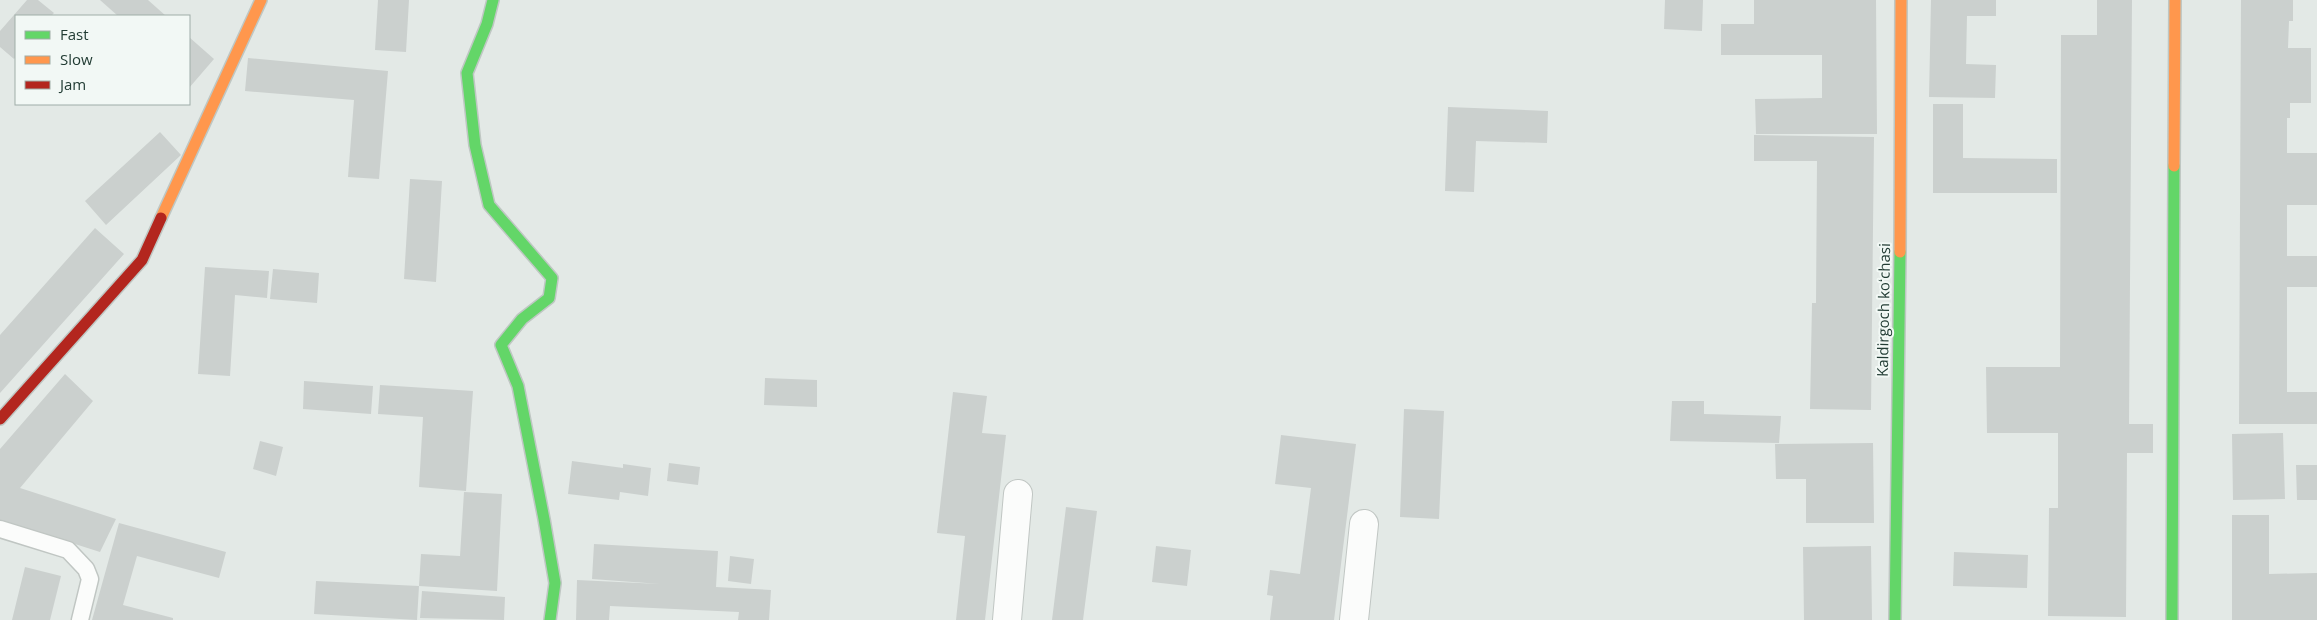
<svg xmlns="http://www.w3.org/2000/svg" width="2317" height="620" font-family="'Open Sans',sans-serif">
	<rect width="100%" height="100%" fill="#e3e9e6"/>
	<path fill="#cbd0ce" d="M27,0H38L54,13L51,16H16V57L14,59L0,47V31Z
		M100,0H148L166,16H118Z
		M378,0H409L406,52L375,50Z
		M1665,0H1703L1702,31L1664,29Z
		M1754,0H1876L1877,134H1756L1755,99L1822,98V55H1721V24H1754Z
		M1931,0H1996V16H1967L1966,64L1996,65L1995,98L1929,97Z
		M2097,0H2132L2129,424H2153V453H2127L2126,617L2048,616L2049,508H2058V433H1987L1986,367H2060L2061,35H2097Z
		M2241,0H2293V21H2289L2288,48H2311V103H2290V118H2287V153H2317V205H2287V256H2317V287H2287V392H2317V424H2239Z
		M189,37L214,59L189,88Z
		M248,58L388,71L379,179L348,177L354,100L245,91Z
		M1933,104H1963V158L2057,159V193H1933Z
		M1448,107L1548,111L1547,143L1476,141L1474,192L1445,191Z
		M160,132L181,155L106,225L85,201Z
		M1754,135L1874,137L1871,410L1810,409L1812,303H1816L1817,161H1754Z
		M410,179L442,181L436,282L404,279Z
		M95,228L124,254L0,393V335Z
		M205,267L269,271L267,298L235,295L230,376L198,374Z
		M273,269L319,273L317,303L270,299Z
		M65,374L93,401L20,488L116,519L100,552L0,520V449Z
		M765,378L817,380V407L764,405Z
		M304,381L373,386L371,414L303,409Z
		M380,385L473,391L466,491L419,487L423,417L378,414Z
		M953,392L987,396L982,433L1006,435L985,620H956L965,536L937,533Z
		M1672,401H1704V414L1781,416L1779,443L1670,441Z
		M1404,409L1444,411L1439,519L1400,517Z
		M2283,433L2285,499L2233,500L2232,434Z
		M1281,435L1356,444L1334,620H1270L1273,596L1267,595L1270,570L1300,574L1311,488L1275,484Z
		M260,441L283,447L276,476L253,469Z
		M1873,443L1874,523H1806V479H1776L1775,444Z
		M572,461L623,468V464L651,468L648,496L620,492L619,500L568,494Z
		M669,463L700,467L698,485L667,481Z
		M2296,465H2317V500H2297Z
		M464,492L502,494L497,591L419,586L417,620L314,614L316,581L419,586L421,554L460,556Z
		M1066,507L1097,511L1083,620H1052Z
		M2232,515H2269V574L2317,573V620H2232Z
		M119,523L226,552L219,578L137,556L123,605L173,618V620H92Z
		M594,544L718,551L716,587L771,590L769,620H738L739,612L610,606L609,620H576L577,580L660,584L592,579Z
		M1156,546L1191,550L1187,586L1152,582Z
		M1871,546L1872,620H1804L1803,547Z
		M1954,552L2028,555L2027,588L1953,586Z
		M730,556L754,559L751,584L728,581Z
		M25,567L61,576L50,620H12Z
		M422,591L505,597L504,620L420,618Z"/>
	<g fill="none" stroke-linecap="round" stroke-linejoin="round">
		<g stroke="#c0c6c3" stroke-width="19">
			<path id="lane" d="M0,529L68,550L86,569L90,579L80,620"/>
		</g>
		<g stroke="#c0c6c3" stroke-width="30">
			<path id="street" d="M1007,620L1018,494
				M1354,620L1364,524"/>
		</g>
		<g stroke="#bfc7c3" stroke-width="14">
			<path id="fast" d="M493,0L487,24L467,73L475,145L489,205L552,278L549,298L522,319L501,345L518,386L544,519L555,583L550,620
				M1895,620L1900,252
				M2172,620L2174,166"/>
		</g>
		<g stroke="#bfc7c3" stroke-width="14">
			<path id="slow" d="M2174,166L2175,0
				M161,218L261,0
				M1900,252L1901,0"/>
		</g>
		<g stroke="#bfc7c3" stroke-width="14">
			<path id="jam" d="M0,419L142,260L161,218"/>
		</g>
		<use href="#lane" stroke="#fbfcfb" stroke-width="16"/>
		<use href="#street" stroke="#fbfcfb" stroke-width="28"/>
		<use href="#fast" stroke="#63d668" stroke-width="11"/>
		<use href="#slow" stroke="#ff974d" stroke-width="11"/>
		<use href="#jam" stroke="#b3261e" stroke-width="11"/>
	</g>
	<g text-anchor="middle" stroke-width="4" stroke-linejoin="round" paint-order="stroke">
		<g font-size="15" fill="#223c34" stroke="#f2f8f5">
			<text transform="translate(1884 310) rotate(-89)" y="5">Kaldirgoch koʻchasi</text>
		</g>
	</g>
	<rect x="15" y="15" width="175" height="90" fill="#f2f8f5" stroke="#9fada8"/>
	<rect x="25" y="31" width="25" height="8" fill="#63d668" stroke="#9fada8"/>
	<text x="60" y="40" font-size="15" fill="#223c34">Fast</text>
	<rect x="25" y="56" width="25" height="8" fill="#ff974d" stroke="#9fada8"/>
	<text x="60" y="65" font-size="15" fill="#223c34">Slow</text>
	<rect x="25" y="81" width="25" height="8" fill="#b3261e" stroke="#9fada8"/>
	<text x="60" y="90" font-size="15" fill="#223c34">Jam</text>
</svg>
